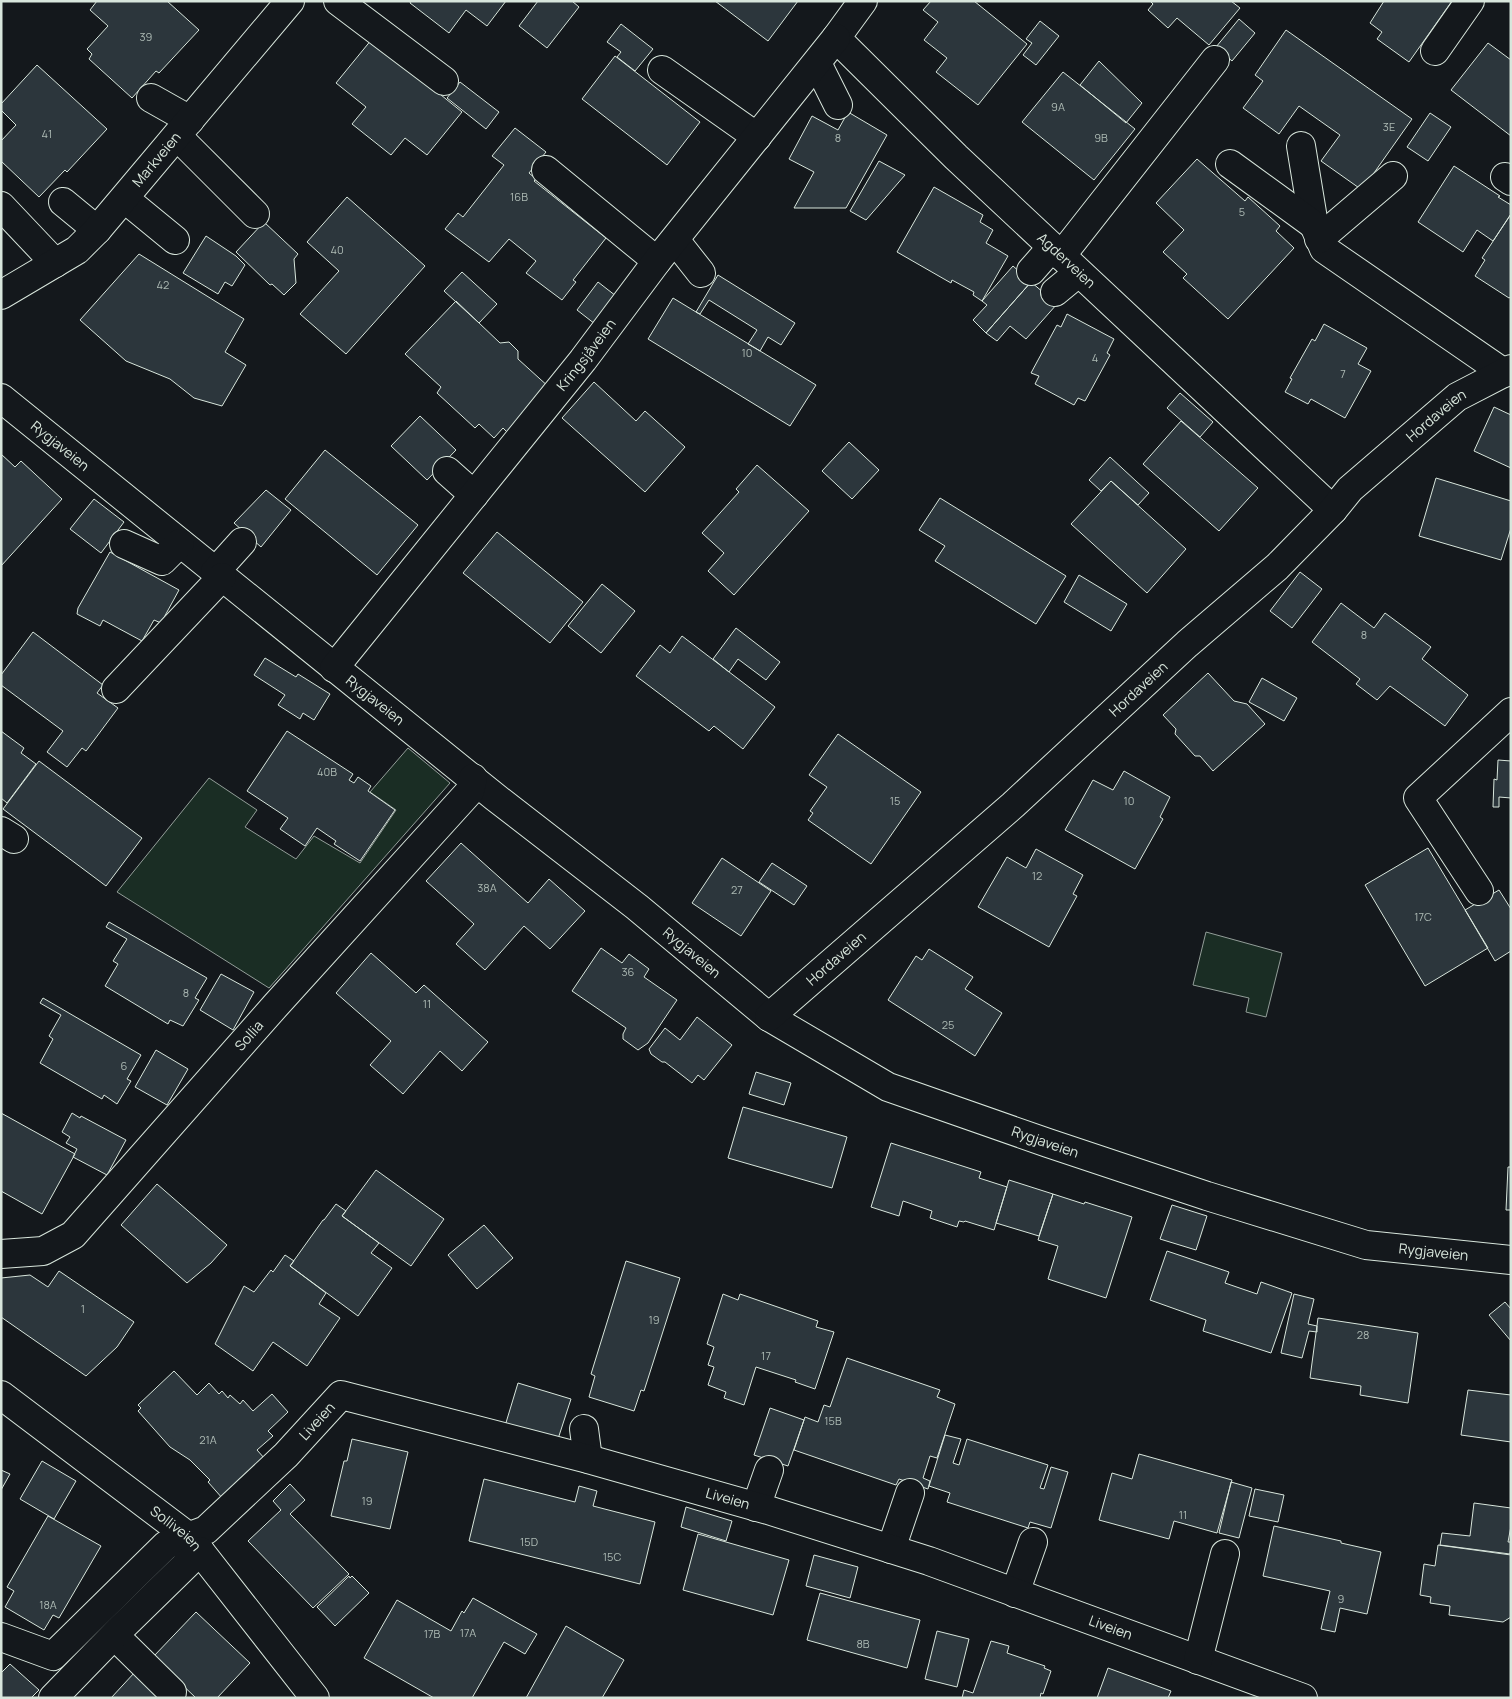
<svg xmlns="http://www.w3.org/2000/svg" width="1512" height="1699" font-family="Manrope,sans-serif">
	<rect width="100%" height="100%" fill="#14181c"/>
	<path fill="#1a2d24" stroke="#939e99" d="M408,748L450,783L269,988L117,892L209,778L257,810L245,827L296,859L314,836L360,863L396,810L370,792Z
		M1206,932L1282,953L1266,1017L1246,1012L1249,998L1193,985Z"/>
	<path fill="#2c363c" stroke="#d8e6dc" d="M97,1H167L199,30L159,73L156,71L132,98L89,59L92,54L87,49L108,26L90,10Z
		M411,1H506L487,26L466,10L449,33L410,3Z
		M538,1H572L579,7L547,48L519,26Z
		M715,1H798L768,41Z
		M931,1H974L1027,44L978,105L936,72L947,58L924,40L938,22L923,10Z
		M1150,1H1231L1240,8L1209,45L1177,18L1168,28L1148,10L1153,4Z
		M1384,1H1452L1409,62L1377,39L1382,32L1370,23Z
		M1239,19L1255,33L1232,61L1216,47Z
		M1040,21L1059,36L1036,65L1023,55L1032,43L1026,39Z
		M621,24L653,49L635,71L617,57L621,52L607,42Z
		M1286,30L1412,119L1362,190L1321,161L1340,135L1299,106L1279,134L1243,108L1263,81L1255,75Z
		M372,39L462,112L427,155L405,138L391,155L352,124L366,107L336,83Z
		M1488,43L1511,60V136L1451,90Z
		M615,56L700,122L667,165L582,99Z
		M1099,61L1142,103L1126,123L1080,85Z
		M37,65L107,129L67,172L65,170L39,197L1,161V141L16,125L1,110V104Z
		M1063,72L1135,129L1094,180L1022,122Z
		M460,82L499,112L486,129L447,98Z
		M848,112L887,135L846,208H794L814,172L789,159L812,116L838,130Z
		M1430,113L1451,127L1428,161L1407,147Z
		M515,128L546,152L529,173L536,179L534,181L606,238L573,280L576,282L562,300L526,273L536,261L509,239L489,262L445,229L458,213L463,217L504,165L492,156Z
		M1197,159L1245,201L1248,197L1280,226L1276,231L1294,248L1228,319L1183,278L1187,274L1163,252L1184,230L1156,203Z
		M879,161L905,175L866,220L850,211Z
		M1454,166L1500,196L1498,197L1511,205V214L1493,241L1477,230L1463,252L1418,222Z
		M934,187L983,215L980,222L993,230L986,243L1008,256L982,301L973,295L974,292L952,280L951,283L897,252Z
		M347,197L425,266L346,354L300,314L339,271L307,242Z
		M1511,214V297L1509,298L1475,276L1485,260L1482,258Z
		M264,222L298,254L294,259L296,283L284,295L272,284L270,285L236,252Z
		M206,236L236,256L245,265L232,286L225,282L218,294L183,273Z
		M139,254L244,319L225,352L246,365L222,406L194,398L170,379L126,361L80,320Z
		M1013,266L1031,282L986,333L973,320L987,305L982,301Z
		M462,272L497,304L479,323L444,291Z
		M718,275L795,323L781,345L768,337L760,351L748,344L757,330L709,300L700,314L696,312Z
		M598,282L616,296L595,324L577,310Z
		M1031,282L1057,304L1026,339L1010,326L997,341L986,333Z
		M673,298L816,385L790,426L648,339Z
		M456,301L500,343L509,342L518,351V359L550,388L508,433L503,428L494,438L479,424L475,428L437,393L441,387L405,354Z
		M1067,314L1114,339L1107,353L1110,355L1085,401L1078,398L1074,405L1035,384L1039,376L1031,373L1057,325L1061,327Z
		M1324,324L1367,348L1358,364L1371,371L1345,418L1311,399L1308,404L1285,392L1292,379L1290,378L1312,339L1315,341Z
		M594,382L636,421L645,411L685,447L645,492L562,418Z
		M1180,393L1213,422L1200,437L1167,408Z
		M1494,407L1511,415V468L1474,451Z
		M420,416L456,450L427,480L391,446Z
		M1181,421L1258,488L1219,531L1143,464Z
		M849,442L879,470L852,499L822,471Z
		M325,450L418,525L377,575L285,499Z
		M1,454L15,467L21,461L62,499L1,566Z
		M1110,457L1149,493L1138,505L1111,481L1101,491L1089,480Z
		M757,465L809,511L734,595L708,571L724,553L702,533L739,492L736,489Z
		M1436,478L1511,501V528L1501,560L1419,536Z
		M1111,481L1186,549L1147,593L1071,524Z
		M266,490L291,510L261,547L234,523Z
		M940,498L1066,576L1036,624L935,561L945,546L919,530Z
		M94,499L124,522L101,553L70,529Z
		M497,532L583,602L550,643L463,573Z
		M110,552L179,590L161,623L154,620L142,641L103,620L100,626L77,614L78,608Z
		M1300,572L1322,589L1292,628L1270,611Z
		M1079,575L1127,604L1111,631L1064,602Z
		M602,584L635,611L601,653L568,626Z
		M1341,603L1374,628L1385,613L1431,647L1422,659L1468,695L1445,726L1390,686L1377,700L1356,684L1360,679L1312,642Z
		M736,628L780,662L766,680L738,659L729,672L713,659Z
		M33,632L103,685L97,693L118,708L86,751L82,748L67,767L47,752L63,731L1,685V675Z
		M682,636L775,707L743,749L714,726L709,731L636,676L660,645L670,653Z
		M265,658L296,677L298,674L330,694L314,720L303,713L300,719L278,705L285,695L254,675Z
		M1208,673L1234,701L1247,704L1265,724L1213,771L1200,756H1195L1175,734L1176,729L1163,715Z
		M1262,678L1297,698L1284,721L1249,702Z
		M1,731L24,748L21,753L36,764L7,803L1,798Z
		M287,731L353,774L349,780L354,783L358,777L371,786L368,791L395,810L360,861L334,844L336,841L317,828L305,846L280,829L288,818L247,791Z
		M838,734L921,792L871,864L808,820L813,813L810,811L827,787L809,775Z
		M1498,760L1511,761V798L1499,797V807H1493L1494,779L1497,780Z
		M39,761L142,838L106,886L3,809Z
		M1124,771L1170,797L1160,817L1163,819L1135,869L1065,830L1093,780L1113,790Z
		M461,843L528,903L549,879L585,911L550,949L524,926L485,970L456,944L474,924L426,881Z
		M1428,848L1488,948L1425,986L1365,885Z
		M1036,849L1083,875L1073,894L1077,896L1049,947L978,907L1007,857L1026,868Z
		M722,858L771,891L741,936L692,903Z
		M772,863L807,886L794,905L759,882Z
		M1499,890L1511,909V951L1495,961L1465,910Z
		M109,922L207,978L195,998L199,1000L183,1026L170,1020L168,1024L105,986L118,964L113,961L127,939L106,927Z
		M601,948L622,963L629,954L649,969L644,977L677,1000L648,1043L638,1050L623,1039V1034L626,1028L572,991Z
		M929,949L973,977L965,989L1002,1013L975,1056L888,1000L916,956L922,960Z
		M371,953L416,993L424,985L488,1042L462,1071L440,1051L403,1094L370,1065L391,1041L336,993Z
		M221,974L254,992L233,1030L200,1010Z
		M43,998L141,1055L127,1079L131,1081L117,1104L104,1095L102,1099L40,1063L53,1039L49,1036L61,1015L40,1003Z
		M697,1017L732,1045L704,1080L698,1075L692,1083L665,1062H662L651,1054L649,1049L665,1028L680,1040Z
		M156,1050L188,1069L167,1105L135,1087Z
		M756,1072L791,1083L784,1105L749,1094Z
		M743,1107L847,1137L832,1188L728,1158Z
		M1,1113L75,1154L42,1214L1,1191Z
		M72,1113L80,1118L81,1116L126,1140L107,1175L73,1157L77,1149L66,1143L70,1137L62,1132Z
		M891,1143L981,1172L979,1178L1007,1187L994,1230L965,1221L964,1222L959,1221L957,1227L930,1218L932,1211L906,1202L903,1201L899,1216L871,1207Z
		M1508,1167H1511V1210H1506Z
		M376,1170L444,1219L411,1266L342,1216Z
		M1009,1180L1053,1194L1039,1236L996,1223Z
		M157,1184L227,1245L211,1263L187,1283L121,1225Z
		M1053,1194L1084,1204L1085,1202L1132,1217L1106,1298L1048,1279L1058,1246L1038,1240Z
		M336,1204L346,1211L342,1216L379,1243L371,1253L392,1268L358,1316L290,1266L323,1220H324Z
		M1172,1205L1207,1216L1196,1250L1160,1239Z
		M484,1225L513,1258L477,1289L448,1255Z
		M1167,1251L1229,1272L1225,1283L1257,1294L1261,1282L1292,1293L1271,1353L1203,1331L1206,1320L1150,1300Z
		M285,1255L294,1261L290,1266L326,1293L319,1304L340,1318L307,1366L273,1342L253,1371L215,1344L244,1286L254,1292L271,1270L273,1272Z
		M626,1261L680,1278L644,1391L641,1390L634,1411L589,1397L595,1376L591,1374Z
		M59,1271L134,1322L117,1347L86,1376L1,1317V1278L30,1275L48,1287Z
		M723,1294L738,1300L740,1294L818,1321L816,1327L834,1332L815,1389L795,1382L796,1380L756,1367L744,1405L724,1398L726,1392L708,1385L714,1367L708,1365L714,1347L707,1344Z
		M1294,1294L1314,1299L1308,1324L1317,1326V1332L1309,1331L1302,1358L1281,1353Z
		M1505,1302L1511,1309V1341L1489,1315Z
		M1318,1318L1418,1333L1408,1403L1360,1395L1361,1386L1310,1378Z
		M847,1358L940,1390L937,1397L955,1404L937,1458L930,1456L923,1478L930,1481L928,1489L899,1479L896,1485L794,1450L805,1417L818,1422L824,1405L830,1407Z
		M174,1371L197,1395L209,1383L219,1394L222,1391L228,1398L230,1395L240,1404L243,1400L253,1411L272,1394L288,1412L268,1431L273,1436L257,1450L265,1459L223,1499L208,1482L210,1480L190,1460L170,1447L138,1411L141,1408L138,1405Z
		M518,1383L571,1399L557,1442L505,1426Z
		M1468,1390L1511,1395V1442L1461,1435Z
		M770,1408L804,1420L788,1466L754,1455Z
		M945,1435L961,1439L953,1463L959,1465L967,1439L1048,1465L1040,1488L1044,1489L1051,1467L1068,1472L1051,1528L1030,1522L1028,1528L947,1502L950,1493L929,1486Z
		M352,1439L408,1452L390,1529L331,1516L344,1461H347Z
		M1139,1454L1232,1480L1217,1533L1174,1521L1169,1539L1099,1520L1112,1473L1132,1479Z
		M42,1461L76,1481L54,1519L20,1499Z
		M1,1470L10,1474L1,1490Z
		M484,1479L575,1502L579,1486L597,1491L593,1506L655,1522L640,1584L469,1541Z
		M1231,1482L1252,1488L1239,1538L1219,1533Z
		M290,1484L305,1500L290,1514L349,1574L313,1608L248,1541L281,1510L273,1501Z
		M1255,1489L1284,1495L1278,1522L1249,1516Z
		M1474,1503L1511,1508V1526L1508,1542H1511L1510,1554L1440,1545L1442,1533L1470,1536Z
		M686,1507L732,1521L726,1541L681,1527Z
		M48,1516L101,1546L59,1618L53,1615L44,1630L5,1607L14,1591L7,1587Z
		M1274,1526L1341,1541V1543L1381,1552L1367,1614L1340,1608L1335,1632L1321,1629L1330,1591L1263,1576Z
		M698,1534L789,1560L773,1615L683,1590Z
		M1438,1545L1511,1555V1617L1503,1622L1449,1615L1450,1606L1430,1603L1431,1597L1420,1595L1424,1564L1435,1566Z
		M814,1555L858,1567L850,1598L806,1586Z
		M349,1576L350,1578L352,1576L369,1593L335,1626L317,1607Z
		M820,1593L920,1620L907,1668L807,1640Z
		M473,1598L537,1634L525,1654L504,1642L472,1698H434L364,1658L397,1600L451,1631L462,1611L464,1613Z
		M196,1612L250,1663L217,1698H196L153,1657Z
		M566,1626L624,1660L602,1698H526Z
		M937,1631L969,1639L957,1687L925,1679Z
		M991,1641L1009,1646L1007,1653L1045,1666L1044,1668L1051,1671L1043,1694L1041,1693L1040,1698H962L964,1690L973,1693Z
		M10,1664L39,1690L31,1698H1V1673Z
		M1108,1668L1171,1691L1168,1698H1097Z
		M135,1672L162,1698H111Z"/>
	<g fill="none" stroke-linecap="round" stroke-linejoin="round">
		<g stroke="#d8e6dc" stroke-width="30">
			<g id="minor">
				<path d="M338,1L444,81"/>
				<path id="s1" d="M863,1L836,38L956,157L1333,510"/>
				<path d="M1435,51L1470,1"/>
				<path d="M817,63L838,105"/>
				<path d="M662,70L757,137"/>
				<path d="M151,98L190,120"/>
				<path d="M177,136L255,214"/>
				<path d="M1301,146L1314,225L1324,249L1504,373"/>
				<path d="M1230,164L1314,225"/>
				<path d="M546,170L657,261"/>
				<path d="M1505,177L1511,181"/>
				<path d="M125,199L175,240"/>
				<path d="M63,202L97,230"/>
				<path d="M1,206L55,263"/>
				<path d="M1319,239L1393,176"/>
				<path d="M675,240L701,273"/>
				<path d="M1061,256L1215,60"/>
				<path d="M1031,271L1052,247"/>
				<path d="M1055,292L1078,273"/>
				<path id="s2" d="M1,295L77,250L97,230L290,1"/>
				<path id="s3" d="M1,398L495,797L637,907L769,1017L888,1087L1048,1143L1207,1196L1366,1245L1511,1260"/>
				<path d="M447,471L474,495"/>
				<path d="M124,544L162,561L180,543"/>
				<path d="M215,572L242,542"/>
				<path id="s4" d="M334,668L583,360L657,261L836,38"/>
				<path d="M116,689L222,577"/>
				<path d="M1,831L14,839"/>
				<path d="M1479,891L1418,798L1511,712"/>
				<path id="s5" d="M769,1017L1013,805L1187,644L1277,567L1333,510L1350,489L1457,397L1511,369"/>
				<path id="s6" d="M1,1254L43,1251L73,1235L276,1005L470,791L473,778"/>
				<path id="s7" d="M1,1395L189,1537L315,1698"/>
				<path d="M584,1429L588,1459"/>
				<path d="M756,1507L769,1470"/>
				<path d="M891,1549L910,1493"/>
				<path d="M1015,1593L1033,1542"/>
				<path d="M115,1636L172,1692"/>
				<path id="s8" d="M1,1637L53,1656L166,1545L206,1530L286,1455L341,1395L588,1459L768,1510L929,1561L1303,1698"/>
				<path d="M1198,1660L1225,1554"/>
				<path d="M53,1698L120,1629L200,1551"/>
			</g>
		</g>
		<use href="#minor" stroke="#14181c" stroke-width="28"/>
	</g>
	<g text-anchor="middle" stroke-width="4" stroke-linejoin="round" paint-order="stroke">
		<g font-size="11" fill="#adbab4">
			<text x="146" y="41">39</text>
			<text x="1058" y="111">9A</text>
			<text x="1389" y="131">3E</text>
			<text x="47" y="138">41</text>
			<text x="838" y="142">8</text>
			<text x="1101" y="142">9B</text>
			<text x="519" y="201">16B</text>
			<text x="1242" y="216">5</text>
			<text x="337" y="254">40</text>
			<text x="163" y="289">42</text>
			<text x="747" y="357">10</text>
			<text x="1095" y="362">4</text>
			<text x="1343" y="378">7</text>
			<text x="1364" y="639">8</text>
			<text x="327" y="776">40B</text>
			<text x="895" y="805">15</text>
			<text x="1129" y="805">10</text>
			<text x="1037" y="880">12</text>
			<text x="487" y="892">38A</text>
			<text x="737" y="894">27</text>
			<text x="1423" y="921">17C</text>
			<text x="628" y="976">36</text>
			<text x="186" y="997">8</text>
			<text x="427" y="1008">11</text>
			<text x="948" y="1029">25</text>
			<text x="124" y="1070">6</text>
			<text x="83" y="1313">1</text>
			<text x="654" y="1324">19</text>
			<text x="1363" y="1339">28</text>
			<text x="766" y="1360">17</text>
			<text x="833" y="1425">15B</text>
			<text x="208" y="1444">21A</text>
			<text x="367" y="1505">19</text>
			<text x="1183" y="1519">11</text>
			<text x="529" y="1546">15D</text>
			<text x="612" y="1561">15C</text>
			<text x="1341" y="1603">9</text>
			<text x="48" y="1609">18A</text>
			<text x="468" y="1637">17A</text>
			<text x="432" y="1638">17B</text>
			<text x="863" y="1648">8B</text>
		</g>
		<g font-size="14" fill="#d8e6dc" stroke="#14181c">
			<text dy="5" stroke="none"><textPath href="#s2" startOffset="209">Markveien</textPath></text>
			<text dy="5" stroke="none"><textPath href="#s1" startOffset="366">Agderveien</textPath></text>
			<text dy="5" stroke="none"><textPath href="#s4" startOffset="402">Kringsjåveien</textPath></text>
			<text dy="5" stroke="none"><textPath href="#s5" startOffset="899">Hordaveien</textPath></text>
			<text dy="5" stroke="none"><textPath href="#s3" startOffset="76">Rygjaveien</textPath></text>
			<text dy="5" stroke="none"><textPath href="#s5" startOffset="494">Hordaveien</textPath></text>
			<text dy="5" stroke="none"><textPath href="#s3" startOffset="481">Rygjaveien</textPath></text>
			<text dy="5" stroke="none"><textPath href="#s3" startOffset="886">Rygjaveien</textPath></text>
			<text dy="5" stroke="none"><textPath href="#s5" startOffset="89">Hordaveien</textPath></text>
			<text dy="5" stroke="none"><textPath href="#s6" startOffset="342">Sollia</textPath></text>
			<text dy="5" stroke="none"><textPath href="#s3" startOffset="1291">Rygjaveien</textPath></text>
			<text dy="5" stroke="none"><textPath href="#s3" startOffset="1696">Rygjaveien</textPath></text>
			<text dy="5" stroke="none"><textPath href="#s8" startOffset="412">Liveien</textPath></text>
			<text dy="5" stroke="none"><textPath href="#s8" startOffset="848">Liveien</textPath></text>
			<text dy="5" stroke="none"><textPath href="#s7" startOffset="220">Solliveien</textPath></text>
			<text dy="5" stroke="none"><textPath href="#s8" startOffset="1252">Liveien</textPath></text>
		</g>
	</g>
	<rect width="1512" height="1699" fill="none" stroke="#d8e6dc" stroke-width="5"/>
</svg>
